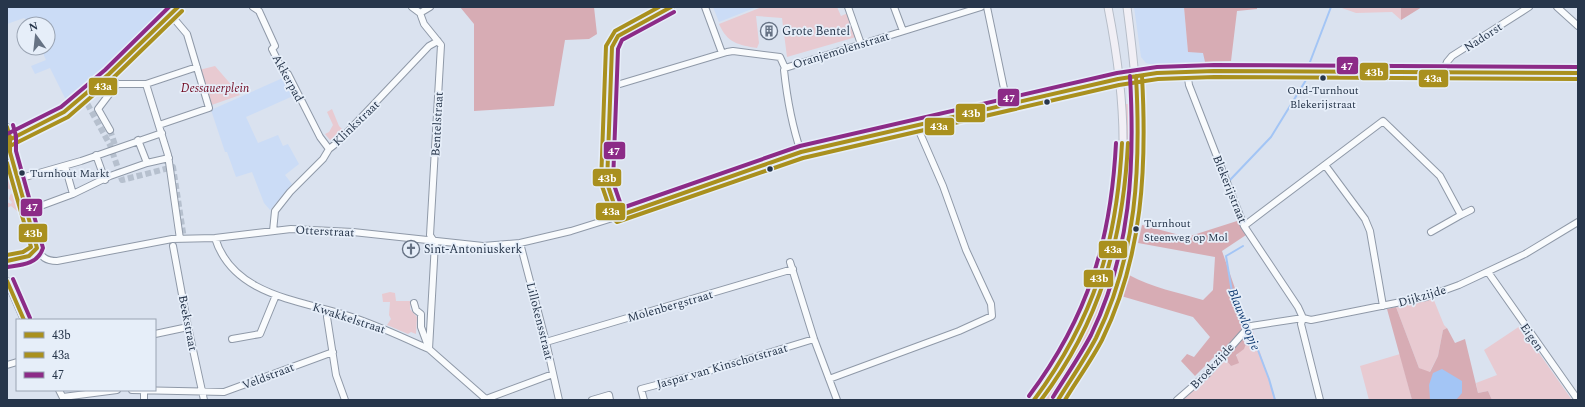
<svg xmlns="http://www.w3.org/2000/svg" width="1585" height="407" font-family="Spectral,serif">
	<rect width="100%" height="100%" fill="#dae2ef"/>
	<path fill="#cbdcf6" d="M7,7H171L90,86L68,104L50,68L35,74L31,66L46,60L41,49L48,48V24H32L24,18L7,24Z
		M713,7H757L719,22Z
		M1134,7H1184L1188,52H1204L1205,62L1157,66L1146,63L1141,57Z
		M285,77L293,96L246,117L258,143L278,135L283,146L288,144L299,164L285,175L292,184L270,210L264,203L252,172L236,177L227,152H225L211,110Z"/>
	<path fill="#e8cad1" d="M762,7H837L841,16L848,13L856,37L787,57L782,18L756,16L759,43L757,48C739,45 727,43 719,24Z
		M1339,7H1401V20L1392,12L1356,13Z
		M215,66L240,95L206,107L195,71Z
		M1125,104H1131L1132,167L1123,233C1126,242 1122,251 1120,260C1106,310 1082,356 1054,400H1040C1054,380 1068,360 1079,338C1100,296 1117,239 1122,193C1126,164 1124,133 1125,104Z
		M332,109L339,126L344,131L330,140L325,134L329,132L333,125L327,112Z
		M11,174L20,206L17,211L11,206L7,208V202L11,204L12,202L9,199L10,195L14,192L7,188V175Z
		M390,292L395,293L396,301H411L410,309L417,317L416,334L411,332L408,334L387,325L391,319L389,315L390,302H383L382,294Z
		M1433,298L1444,325L1447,328L1443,330L1438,356L1429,373L1419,368L1396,307Z
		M1520,326L1572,400H1492L1488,391L1478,393L1476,383L1497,375L1484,350Z
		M1252,328L1276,400H1182L1226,360L1231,366Z
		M1400,354L1412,400H1369L1360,366Z"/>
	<path fill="#d7acb4" d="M460,7H594L597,34L589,39L565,40L554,106L474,111V24Z
		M1184,7H1257V9L1237,11L1231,61L1205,62L1203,53L1188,52Z
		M1401,7H1422L1401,20Z
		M1237,221L1246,235L1222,251L1246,320L1252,328L1244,349L1236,355L1239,363L1231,366L1219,352L1195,376L1181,361L1187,354L1194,357L1210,337L1193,317L1121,296L1129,275C1153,288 1177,292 1203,300L1213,290L1215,257L1138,243L1142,225L1187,237Z
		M1396,307L1419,368L1430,372L1438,356L1443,330L1447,328L1455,343L1465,339L1478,393L1488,391L1492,400H1412L1387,309Z"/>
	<path fill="#a3c5f5" d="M1442,369L1462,381V393L1456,400H1430L1429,385L1433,373Z"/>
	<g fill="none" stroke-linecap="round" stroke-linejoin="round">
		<path stroke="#a3c5f5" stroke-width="2" d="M1310,62L1331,7
			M1230,180L1271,137L1306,80
			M1243,246L1226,256L1233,298L1251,332L1269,379L1275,400"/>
		<path stroke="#b6c0ce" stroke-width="6" stroke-dasharray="6 3" stroke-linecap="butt" d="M83,96L110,145L122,180L173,167L184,239
			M110,130L115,145"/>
		<g stroke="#8f99a8" stroke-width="8">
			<path id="minor" d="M253,7L259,11L275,46L272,49L283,71L288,74L320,137L329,149
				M412,7L420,13
				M705,7L722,53
				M848,7L861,44
				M894,7L903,31
				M987,7L1007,103
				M1557,7L1578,26
				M420,13L424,24L441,45L430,235L435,243L429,349
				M420,13L430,7
				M785,68L981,7
				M785,68L784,70C787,98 792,126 801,152
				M1187,72L1189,85L1244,226L1298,307L1303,318L1301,324L1320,400
				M1443,72L1447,62L1452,56L1529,7
				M109,74L117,84H146L197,67
				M146,84L168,155L180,239
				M610,87L727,52L733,51L780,57L785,68
				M159,125L209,108L187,34L170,14
				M7,127L10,137V152L37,248C41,257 46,261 57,261L172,239L215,238L291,229L353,232L483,246L520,243L571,231L635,211L801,152L1118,79
				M110,130L98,109L117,84
				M9,140L64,112L109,74L178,7
				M138,140L147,163
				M96,155L105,180
				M1325,165L1365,219L1370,231L1383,306
				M65,166L73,194
				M18,179L81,161L162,133
				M27,211L73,194L110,176L147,163L169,158
				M618,216L607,183L612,47L618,36L671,7
				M1244,226L1383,121L1440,176L1461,215L1471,210
				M273,231L275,211L290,192L323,159L329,149L338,142L429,46L438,41
				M1431,232L1461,215
				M215,238C233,296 300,300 349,316C374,324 398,335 422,346L429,349L487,400
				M520,243L546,342L559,400
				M173,246L188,327L204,400
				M7,261C18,259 33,259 37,248
				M790,262L814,339L837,400
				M1488,272L1578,400
				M7,281L24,320
				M414,303L416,310L421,314V327L428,346
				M327,317L336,375L345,400
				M1251,326L1303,318L1311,320L1426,297L1459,285L1525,254L1578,222
				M155,334L188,327
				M232,339L260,334L276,295
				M546,342L793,269
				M7,365L17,362
				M829,379L959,331L992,316L991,304L966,250L943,186L916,124
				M59,390L64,400
				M132,390L224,392L333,352
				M144,391V400
				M63,397L117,390
				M486,399L553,374
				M592,400L609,395L610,400
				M644,400L641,389L709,371L814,339
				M1177,400L1207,374L1246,330"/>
		</g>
		<g stroke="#b6bdc8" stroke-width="9">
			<path id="major" d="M1118,79L1157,73L1214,71L1578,73
				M1034,400C1086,337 1115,251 1122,170C1126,118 1118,58 1108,7
				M1058,400C1071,379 1085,359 1096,338C1150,232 1142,121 1127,7"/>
		</g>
		<use href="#minor" stroke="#f9fbfd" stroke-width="6"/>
		<use href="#major" stroke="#f1eff5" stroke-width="7"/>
		<g stroke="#e6eef9" stroke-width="7">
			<path id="bus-1" d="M671,7L618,36L612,47L607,183L618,216L801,152L1118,79L1157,73L1214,71L1578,73
				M7,127L10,137V152L37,248L29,256L7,261
				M9,140L64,112L109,74L178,7
				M7,281L24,320
				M1034,400C1094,319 1117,243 1122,143
				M1058,400C1071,379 1085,359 1096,338C1137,255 1141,167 1136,76"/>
		</g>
		<g stroke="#e6eef9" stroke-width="7">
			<path id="bus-2" d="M659,7L615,31L606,46L601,183L613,218L617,222L803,158L1119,85L1158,79L1214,77L1578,79
				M12,145L68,117L113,78L182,11
				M7,163L31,247L23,252L7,255
				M1041,400C1100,322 1123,240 1128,143
				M1065,400C1077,380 1091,361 1102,340C1143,256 1147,167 1142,76"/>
		</g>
		<g stroke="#e6eef9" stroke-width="7">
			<path id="bus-3" d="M674,12L622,40L618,49L613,182L622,208L800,146L1117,73L1157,67L1214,65L1578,67
				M7,134L61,107L105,70L169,7
				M8,267C22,265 38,264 43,248L16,151V136L13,125
				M13,279L30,318
				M1029,396C1088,317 1111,241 1116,143
				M1053,397C1066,376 1080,356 1091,335C1131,252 1135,166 1130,76"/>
		</g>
		<use href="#bus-1" stroke="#a9901e" stroke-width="4"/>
		<use href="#bus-2" stroke="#a9901e" stroke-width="4"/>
		<use href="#bus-3" stroke="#8c2b87" stroke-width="4"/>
	</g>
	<defs>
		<g id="building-ring" transform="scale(0.9)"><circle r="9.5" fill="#e6eef9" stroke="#667284" stroke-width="1.5"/><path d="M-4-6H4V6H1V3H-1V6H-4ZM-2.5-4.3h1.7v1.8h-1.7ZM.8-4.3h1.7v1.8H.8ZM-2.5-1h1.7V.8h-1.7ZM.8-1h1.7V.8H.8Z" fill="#667284"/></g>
		<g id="church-ring" transform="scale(0.9)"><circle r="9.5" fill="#e6eef9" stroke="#667284" stroke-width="1.5"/><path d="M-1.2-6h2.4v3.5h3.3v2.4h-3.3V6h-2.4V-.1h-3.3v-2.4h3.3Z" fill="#667284"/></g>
	</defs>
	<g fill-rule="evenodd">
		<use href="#building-ring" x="769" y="31"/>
		<use href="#church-ring" x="411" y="249"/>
	</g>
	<g fill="#27364b" stroke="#e6eef9" stroke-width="1.5">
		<circle cx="1323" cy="78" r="3.5"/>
		<circle cx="1047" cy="102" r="3.5"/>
		<circle cx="770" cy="169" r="3.5"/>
		<circle cx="22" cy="173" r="3.5"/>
		<circle cx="1136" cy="229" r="3.5"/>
	</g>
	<g text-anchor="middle" stroke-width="3.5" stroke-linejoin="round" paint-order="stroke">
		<g font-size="11" fill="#27364b" stroke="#e6eef9" text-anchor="start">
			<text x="1323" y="94" text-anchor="middle">Oud-Turnhout<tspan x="1323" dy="14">Blekerijstraat</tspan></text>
			<text x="30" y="177">Turnhout Markt</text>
			<text x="1144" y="227">Turnhout<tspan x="1144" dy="14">Steenweg op Mol</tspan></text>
		</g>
		<g font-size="12" fill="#27364b" stroke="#e6eef9" text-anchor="start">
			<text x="782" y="35">Grote Bentel</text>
			<text x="424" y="253">Sint-Antoniuskerk</text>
		</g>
		<g font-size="12" fill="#27364b" stroke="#e6eef9">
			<text transform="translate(1483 37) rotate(-33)" y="4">Nadorst</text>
			<text transform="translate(841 50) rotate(-17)" y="4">Oranjemolenstraat</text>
			<text transform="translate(288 78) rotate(61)" y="4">Akkerpad</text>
			<text transform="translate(356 123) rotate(-44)" y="4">Klinkstraat</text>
			<text transform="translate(437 124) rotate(-87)" y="4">Bentelstraat</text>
			<text transform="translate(1230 189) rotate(68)" y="4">Blekerijstraat</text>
			<text transform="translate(325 231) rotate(3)" y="4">Otterstraat</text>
			<text transform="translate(1422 296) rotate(-16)" y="4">Dijkzijde</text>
			<text transform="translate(670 306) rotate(-16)" y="4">Molenbergstraat</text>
			<text transform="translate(349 318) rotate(18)" y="4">Kwakkelstraat</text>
			<text transform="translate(540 321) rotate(76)" y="4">Lillokensstraat</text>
			<text transform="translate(188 323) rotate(79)" y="4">Beekstraat</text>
			<text transform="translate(1532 337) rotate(55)" y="4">Eigen</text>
			<text transform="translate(722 366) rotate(-16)" y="4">Jaspar van Kinschotstraat</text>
			<text transform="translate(1212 366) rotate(-47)" y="4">Broekzijde</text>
			<text transform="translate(268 376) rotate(-21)" y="4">Veldstraat</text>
		</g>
		<g font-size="12" font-style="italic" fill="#710820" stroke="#e6eef9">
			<text x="215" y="92">Dessauerplein</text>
		</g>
		<g font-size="13" font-style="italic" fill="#0c376f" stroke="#e6eef9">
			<text transform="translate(1245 319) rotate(68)" y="5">Blauwloopje</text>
		</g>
	</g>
	<g stroke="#e6eef9" stroke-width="1.5">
		<rect x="1336" y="56" width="23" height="19" rx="4" fill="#8c2b87"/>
		<rect x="1359" y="62" width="30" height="19" rx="4" fill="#a9901e"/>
		<rect x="1418" y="69" width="31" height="19" rx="4" fill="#a9901e"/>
		<rect x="88" y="77" width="30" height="19" rx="4" fill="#a9901e"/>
		<rect x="997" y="88" width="23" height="19" rx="4" fill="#8c2b87"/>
		<rect x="955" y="103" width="31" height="20" rx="4" fill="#a9901e"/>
		<rect x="924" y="117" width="31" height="19" rx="4" fill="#a9901e"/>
		<rect x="603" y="141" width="23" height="19" rx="4" fill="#8c2b87"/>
		<rect x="592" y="168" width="30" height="19" rx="4" fill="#a9901e"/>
		<rect x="20" y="198" width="23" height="19" rx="4" fill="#8c2b87"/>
		<rect x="595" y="202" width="31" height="19" rx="4" fill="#a9901e"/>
		<rect x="18" y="223" width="30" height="20" rx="4" fill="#a9901e"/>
		<rect x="1098" y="240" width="30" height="19" rx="4" fill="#a9901e"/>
		<rect x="1083" y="269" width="31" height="19" rx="4" fill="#a9901e"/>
	</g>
	<g font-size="11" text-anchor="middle" font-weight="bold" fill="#fff">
		<text x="1347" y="70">47</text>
		<text x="1374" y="76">43b</text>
		<text x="1433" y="82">43a</text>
		<text x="103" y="90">43a</text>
		<text x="1009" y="102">47</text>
		<text x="971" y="117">43b</text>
		<text x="939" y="130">43a</text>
		<text x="614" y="155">47</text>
		<text x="607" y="182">43b</text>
		<text x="32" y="211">47</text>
		<text x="611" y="215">43a</text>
		<text x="33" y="237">43b</text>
		<text x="1113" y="253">43a</text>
		<text x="1099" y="282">43b</text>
	</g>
	<rect width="1585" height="407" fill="none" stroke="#27364b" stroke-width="16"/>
	<rect x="16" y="319" width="140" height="72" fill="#e6eef9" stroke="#9aa4b3"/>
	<rect x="24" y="332" width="20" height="6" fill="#a9901e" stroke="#9aa4b3"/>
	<text x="52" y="339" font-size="12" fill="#27364b">43b</text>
	<rect x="24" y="352" width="20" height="6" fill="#a9901e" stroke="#9aa4b3"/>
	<text x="52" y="359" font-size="12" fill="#27364b">43a</text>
	<rect x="24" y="372" width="20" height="6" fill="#8c2b87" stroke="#9aa4b3"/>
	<text x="52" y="379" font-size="12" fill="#27364b">47</text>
	<g transform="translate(36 36) rotate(345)"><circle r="19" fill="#e6eef9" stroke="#9aa4b3"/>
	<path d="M0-3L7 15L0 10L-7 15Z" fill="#667284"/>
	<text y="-6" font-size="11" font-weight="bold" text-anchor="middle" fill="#27364b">N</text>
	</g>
</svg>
